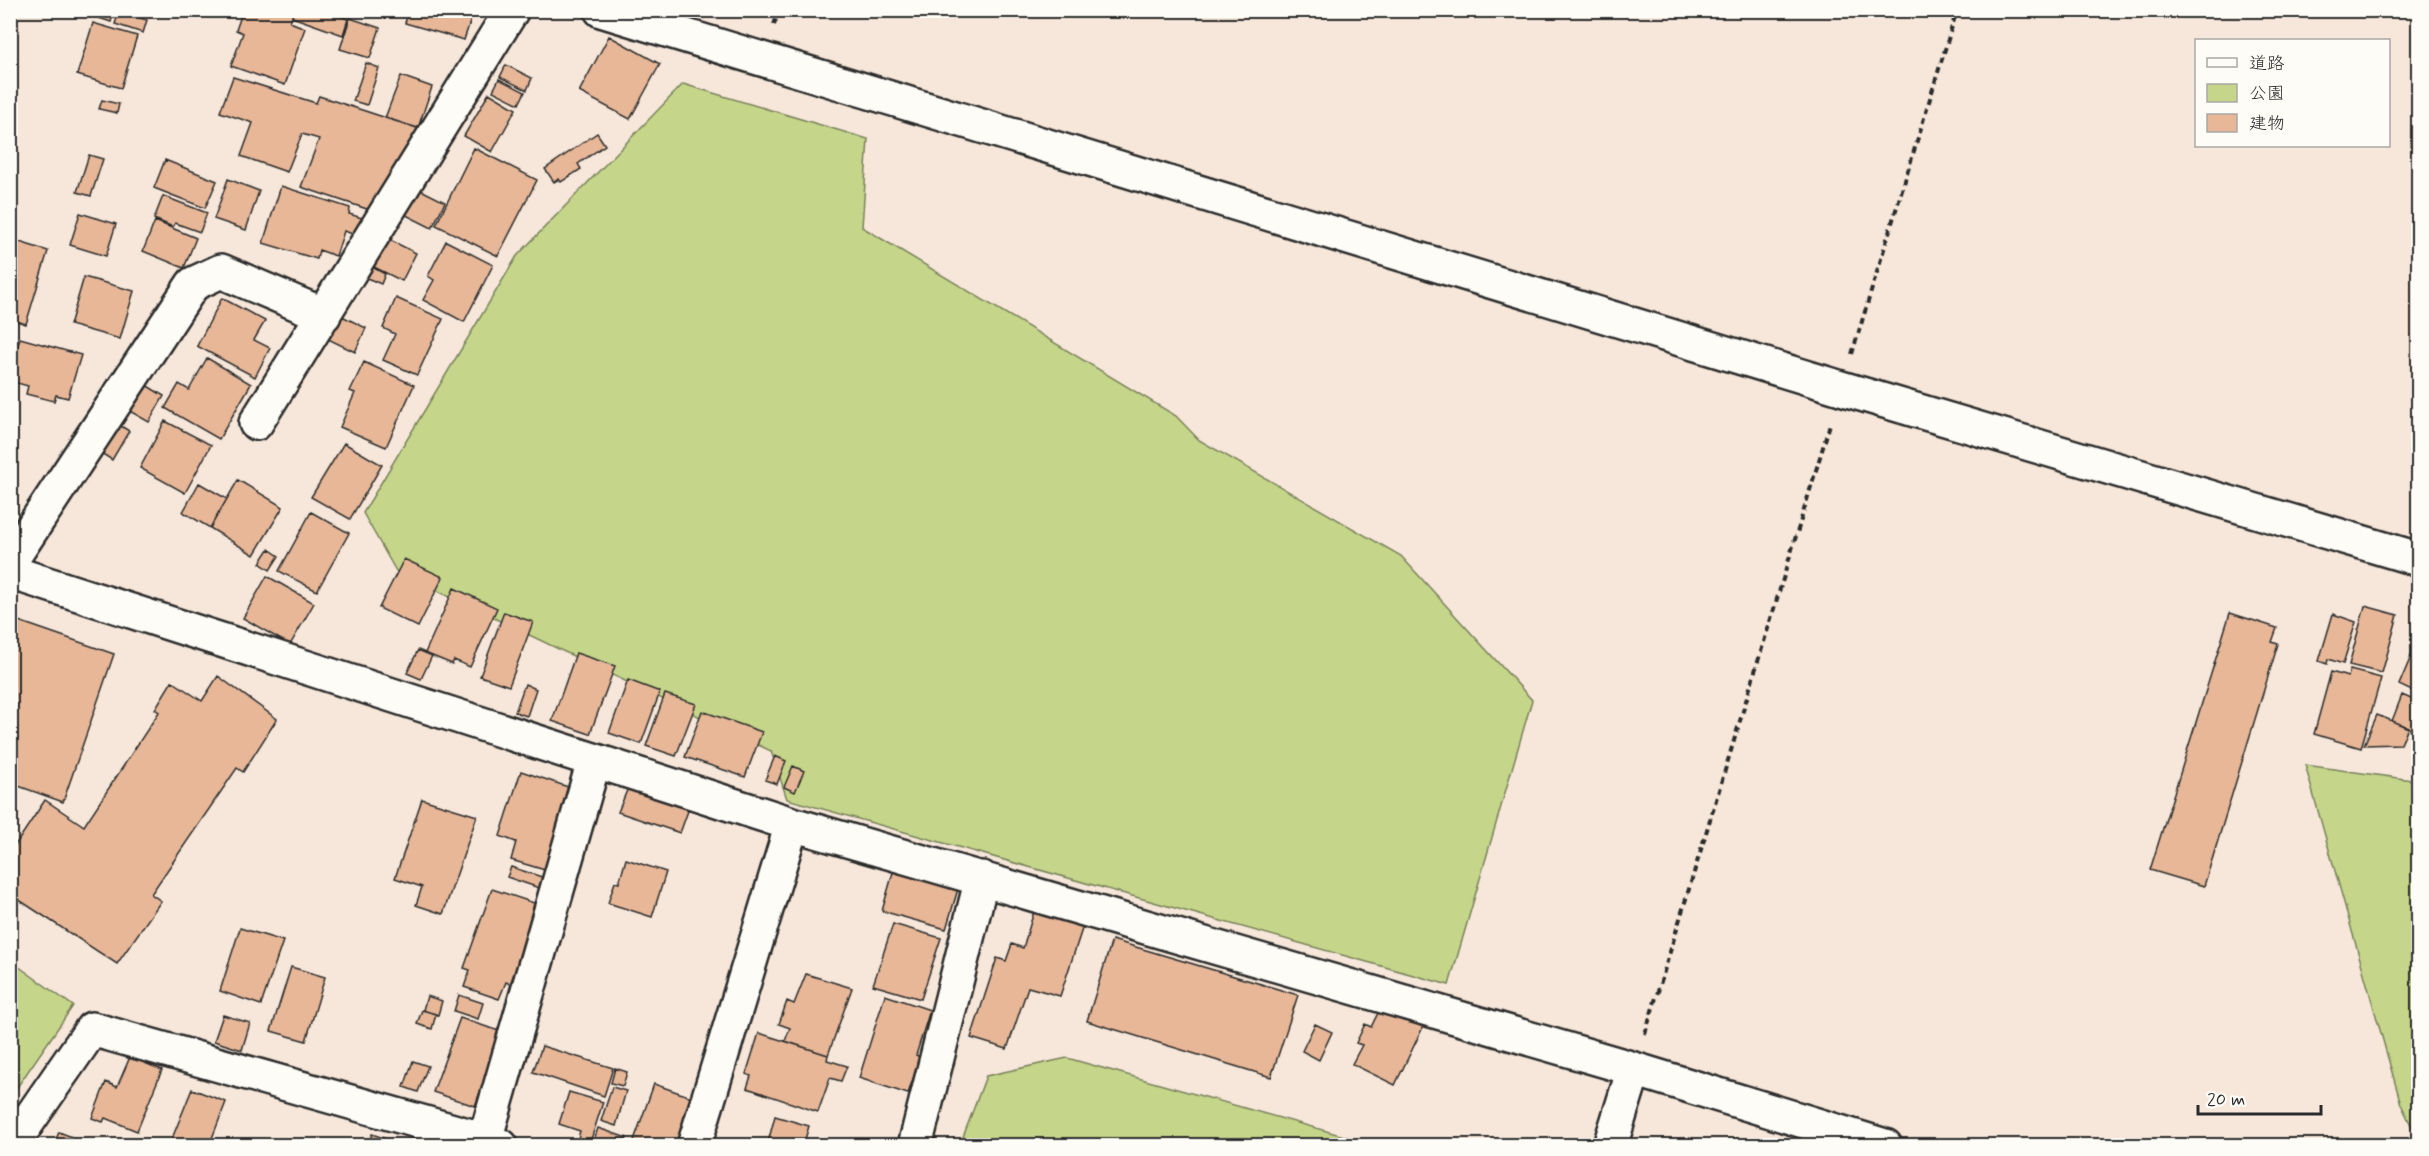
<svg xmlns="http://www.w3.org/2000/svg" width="2429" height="1156" font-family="Mynerve,'Klee One',sans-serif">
	<rect width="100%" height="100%" fill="#f6e7da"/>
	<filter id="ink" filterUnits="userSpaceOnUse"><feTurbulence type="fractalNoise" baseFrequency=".0167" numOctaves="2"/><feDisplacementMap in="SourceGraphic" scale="12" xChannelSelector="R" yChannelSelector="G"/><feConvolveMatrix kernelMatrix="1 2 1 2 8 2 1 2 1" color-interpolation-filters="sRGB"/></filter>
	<g filter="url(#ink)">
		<path fill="#c5d68a" stroke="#78805a" stroke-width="1.5" d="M683,84L868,139L862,227L1176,416L1199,440L1401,556L1532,700L1449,985L787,799L771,751L396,571L363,513L517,256Z
			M2305,765L2412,780L2418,783V1140L2401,1104Z
			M11,961L73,1006L11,1096Z
			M1067,1058L1376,1145H960L986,1076Z"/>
		<path fill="#e7b798" stroke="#2b2b2b" stroke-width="1.5" d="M75,10H114L111,22Z
			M243,10H294L290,22L305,28L285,85L231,66L243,33L236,30Z
			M294,10H324L348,19L343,35L292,17Z
			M405,10H474L464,40L405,23L408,12Z
			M119,12L147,20L143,33L115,24Z
			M350,18L380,28L370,58L340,49Z
			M93,23L137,36L121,88L77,75Z
			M609,36L660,64L630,119L579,92Z
			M366,63L379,68L367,105L353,101Z
			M506,65L532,78L527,90L500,77Z
			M401,76L432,87L418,128L385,118Z
			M233,77L316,103L319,96L420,129L370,210L301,187L319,139L302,134L287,172L241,156L253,123L220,112Z
			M499,79L525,92L519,104L493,91Z
			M489,93L516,109L492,152L464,136Z
			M102,100L119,104L117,113L99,109Z
			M597,133L605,145L578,164L581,169L561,182L559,179L554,182L545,169Z
			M474,148L537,180L498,256L436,225Z
			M89,155L103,159L91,196L77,192Z
			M165,160L217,181L205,208L154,188Z
			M228,179L259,191L246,230L214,219Z
			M281,186L350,208L349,214L362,218L356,235L344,231L336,256L319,250L317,259L263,243Z
			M419,189L445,202L432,228L406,215Z
			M163,196L207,213L200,232L175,223L173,227L154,219Z
			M80,213L116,224L106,256L70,245Z
			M155,221L196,238L184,268L143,251Z
			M10,239L48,251L26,324L10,319Z
			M388,239L416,253L402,281L374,267Z
			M446,241L493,265L464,322L423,300L434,280L428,276Z
			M372,267L385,274L381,284L367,278Z
			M84,277L134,291L120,339L70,325Z
			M222,298L265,321L254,340L270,348L255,377L197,346Z
			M396,298L443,319L417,375L383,360L395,334L383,328Z
			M340,315L366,328L355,352L328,339Z
			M20,338L81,355L68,398L56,395L54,401L26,394L28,386L10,381V373Z
			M207,358L251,384L219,439L165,408L179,384L189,390Z
			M364,362L414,385L386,447L340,427L355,393L350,391Z
			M141,382L164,396L149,422L126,409Z
			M165,421L211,445L185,493L140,468Z
			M118,424L129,431L112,460L101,453Z
			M344,443L382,465L350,519L311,497Z
			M238,480L283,507L254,555L210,528Z
			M199,483L227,499L210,528L183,512Z
			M311,512L349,533L317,591L279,571Z
			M269,549L279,556L270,570L260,563Z
			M404,559L443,577L418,627L379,608Z
			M267,576L314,603L290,645L243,618Z
			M454,588L497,608L470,667L454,660L452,664L425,653Z
			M2365,606L2398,615L2382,673L2349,665Z
			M504,612L533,622L509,686L480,676Z
			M2230,613L2277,628L2272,642L2278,644L2204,886L2150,870Z
			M2333,614L2356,622L2343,664L2328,659L2327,664L2319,661Z
			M10,618L114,654L63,802L10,783Z
			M2418,640V694L2399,685Z
			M418,650L432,656L421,679L407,673Z
			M576,653L615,666L590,734L552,721Z
			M2350,670L2381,678L2361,748L2314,734L2331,672L2348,677Z
			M218,676L277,719L243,772L237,768L151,894L161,901L117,964L10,894V853L45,800L84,826L159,712L155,709L172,681L202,701Z
			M628,680L660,692L641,744L609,733Z
			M525,684L536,689L527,716L515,712Z
			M665,694L696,704L676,756L646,746Z
			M2402,695L2418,702V732L2392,721Z
			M702,711L762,732L745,777L685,757Z
			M2377,715L2408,727L2401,744L2364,745Z
			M775,756L786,761L777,784L765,780Z
			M793,766L804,771L795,792L784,787Z
			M521,771L571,788L545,870L511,860L516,842L500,836Z
			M628,788L689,808L680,833L618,812Z
			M422,799L477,816L443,914L416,905L422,887L395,878Z
			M626,859L666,872L652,917L608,903L615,882L619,883Z
			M511,867L545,878L542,889L507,877Z
			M894,869L958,889L946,929L882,911Z
			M492,889L540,905L510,984L506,982L499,999L464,987L470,970L464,968Z
			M1035,908L1084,923L1060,996L1028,987L1007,1049L971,1038L997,958L1006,961L1012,944L1023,948Z
			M893,924L941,938L921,999L873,985Z
			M240,928L283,941L261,1005L220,991Z
			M1112,940L1298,995L1271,1077L1087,1021Z
			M291,967L325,977L306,1041L271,1031Z
			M806,974L852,988L828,1055L785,1041L790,1028L779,1024L787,1001L794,1004Z
			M459,995L483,1003L478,1019L454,1011Z
			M885,995L930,1010L916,1055L920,1057L908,1094L859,1078Z
			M427,996L442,1001L438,1015L423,1010Z
			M1381,1007L1423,1027L1395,1085L1352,1064L1362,1045L1356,1043L1365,1024L1371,1027Z
			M422,1010L436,1014L432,1029L417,1024Z
			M223,1015L250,1023L242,1050L214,1041Z
			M460,1018L502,1032L475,1106L433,1092Z
			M1315,1024L1332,1032L1319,1060L1302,1051Z
			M759,1033L828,1055L827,1060L847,1066L841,1081L830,1078L818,1112L747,1088L751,1076L746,1074Z
			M542,1046L613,1068L604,1096L533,1072Z
			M130,1057L162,1070L137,1131L105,1118L103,1122L92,1118L106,1082L117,1087Z
			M413,1061L428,1066L418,1092L404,1087Z
			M615,1068L627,1072L623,1086L611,1083Z
			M654,1084L694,1098L678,1146H632Z
			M612,1087L626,1091L616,1126L601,1121Z
			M192,1089L226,1102L209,1146H169Z
			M569,1092L603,1102L589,1146L577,1142L580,1131L559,1124Z
			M775,1116L809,1126L803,1146H767Z
			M598,1128L627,1138L624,1146H592Z
			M59,1132L72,1137L69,1146L55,1142Z
			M372,1134L407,1146H368Z"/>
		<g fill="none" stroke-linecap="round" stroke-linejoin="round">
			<g stroke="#2b2b2b" stroke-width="38">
				<path id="street" d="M601,10L1841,388L2418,559
					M256,423L512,10
					M10,562L193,284L221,271L324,315
					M10,572L792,824L1634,1069L1885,1146
					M11,1146L92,1029L485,1140L483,1146
					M501,1146L485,1140L594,761
					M694,1146L792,824
					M915,1146L982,878
					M1610,1146L1634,1069"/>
			</g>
			<path stroke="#2b2b2b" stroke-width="4" stroke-dasharray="6 4.5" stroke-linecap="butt" d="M774,25L779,10
				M1852,354L1957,10
				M1645,1034L1830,424"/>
			<use href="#street" stroke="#fdfcf7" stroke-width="33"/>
		</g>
	</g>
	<rect width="2429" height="1156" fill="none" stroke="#fdfcf7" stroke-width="36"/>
	<rect x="18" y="18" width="2393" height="1120" fill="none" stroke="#2b2b2b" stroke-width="2" filter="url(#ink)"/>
	<rect x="2195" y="39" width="195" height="108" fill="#fdfcf7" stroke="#a9a8a5" stroke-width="1.5"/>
	<rect x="2207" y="58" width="30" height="9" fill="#fdfcf7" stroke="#a9a8a5" stroke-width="1.5"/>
	<text x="2249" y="69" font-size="18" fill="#2b2b2b">道路</text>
	<rect x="2207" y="84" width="30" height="18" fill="#c5d68a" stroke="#a9a8a5" stroke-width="1.5"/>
	<text x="2249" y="99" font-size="18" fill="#2b2b2b">公園</text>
	<rect x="2207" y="114" width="30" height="18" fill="#e7b798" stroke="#a9a8a5" stroke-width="1.5"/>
	<text x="2249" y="129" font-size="18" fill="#2b2b2b">建物</text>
	<path d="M2198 1105v9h123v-9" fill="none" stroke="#2b2b2b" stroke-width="3"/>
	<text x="2207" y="1105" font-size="18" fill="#2b2b2b" stroke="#fdfcf7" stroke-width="4.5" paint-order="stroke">20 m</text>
</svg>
